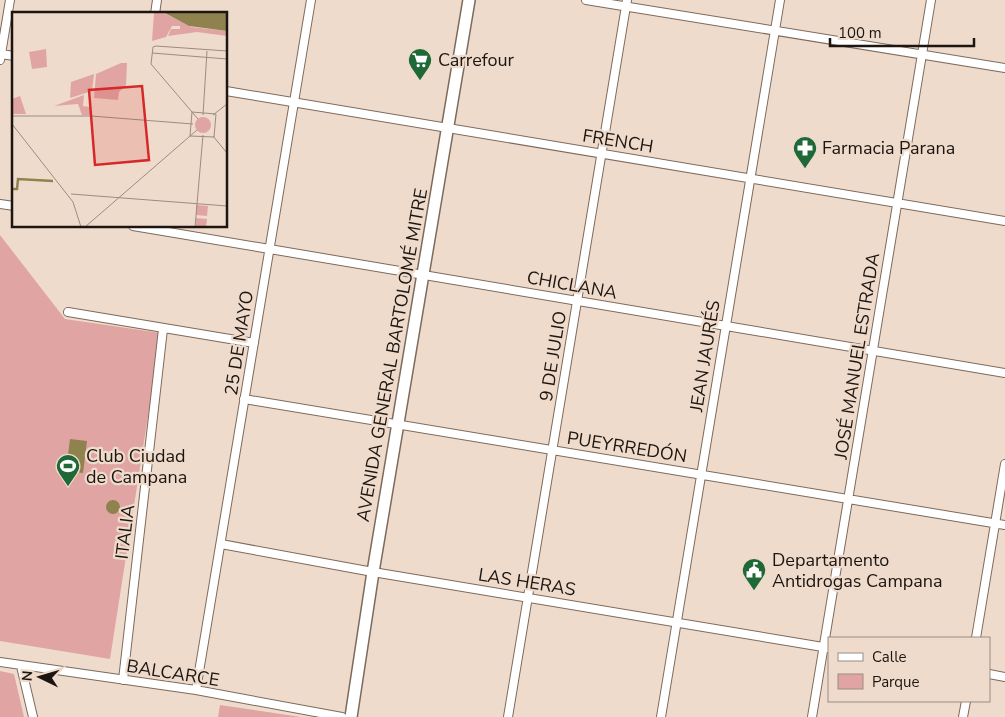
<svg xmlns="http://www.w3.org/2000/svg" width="1005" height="717" font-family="'Nunito Sans',sans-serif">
	<rect width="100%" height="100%" fill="#efdbcc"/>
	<path fill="#e0a5a3" d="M0,235L65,319L161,333L110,659L0,641Z
		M0,671L14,674L24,717H0Z
		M220,705L301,717H218Z"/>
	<path fill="#90824e" d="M70,439L87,441L83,473L66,471Z
		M106 507a7 7 0 1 1 14 0a7 7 0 1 1-14 0Z"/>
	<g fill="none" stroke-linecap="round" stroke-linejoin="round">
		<g stroke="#7c6a5d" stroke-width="10">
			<path id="street" d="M586,0L1005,68
				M155,14L157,0
				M1,54L14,56
				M0,60L10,0
				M226,91L1005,221
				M0,204L14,206
				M133,226L1005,373
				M68,312L254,343
				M244,399L1005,525
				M221,544L373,572L829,648
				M976,638L1005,464
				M0,662L196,690L342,717
				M21,666L33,717
				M989,674L1005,677
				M123,680L163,329
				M196,690L311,0
				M508,717L627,0
				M661,717L780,0
				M812,717L931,0
				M963,717L966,701"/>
		</g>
		<g stroke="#7c6a5d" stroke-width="14">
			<path id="secondary" d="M351,717L373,572L469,0"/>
		</g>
		<use href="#street" stroke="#fff" stroke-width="8"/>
		<use href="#secondary" stroke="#fff" stroke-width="11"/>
	</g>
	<defs>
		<g id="supermarket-pin" transform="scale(1.25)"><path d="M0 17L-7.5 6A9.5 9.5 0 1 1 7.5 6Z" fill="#1f6936" stroke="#efdbcc"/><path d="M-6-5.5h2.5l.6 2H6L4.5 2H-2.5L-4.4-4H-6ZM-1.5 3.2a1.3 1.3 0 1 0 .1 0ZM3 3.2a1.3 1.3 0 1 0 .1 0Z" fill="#fff"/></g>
		<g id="pharmacy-pin" transform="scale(1.25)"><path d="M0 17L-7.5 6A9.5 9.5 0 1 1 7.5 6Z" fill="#1f6936" stroke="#efdbcc"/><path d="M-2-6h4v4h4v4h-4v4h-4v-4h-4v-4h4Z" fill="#fff"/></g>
		<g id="stadium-pin" transform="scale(1.25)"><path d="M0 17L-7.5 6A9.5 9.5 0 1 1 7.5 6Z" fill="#1f6936" stroke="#efdbcc"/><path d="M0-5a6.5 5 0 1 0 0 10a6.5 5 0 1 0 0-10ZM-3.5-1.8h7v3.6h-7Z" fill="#fff"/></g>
		<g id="civic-pin" transform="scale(1.25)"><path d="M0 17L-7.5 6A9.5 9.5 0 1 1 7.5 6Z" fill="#1f6936" stroke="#efdbcc"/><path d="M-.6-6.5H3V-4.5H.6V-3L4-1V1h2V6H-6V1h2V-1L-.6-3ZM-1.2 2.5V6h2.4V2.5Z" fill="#fff"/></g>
	</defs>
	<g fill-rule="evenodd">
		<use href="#supermarket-pin" x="420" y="60"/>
		<use href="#pharmacy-pin" x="805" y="148"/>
		<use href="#stadium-pin" x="68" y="466"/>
		<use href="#civic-pin" x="754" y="570"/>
	</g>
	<g text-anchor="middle" stroke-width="4.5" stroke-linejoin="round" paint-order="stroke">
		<g font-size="18" fill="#1c1510" stroke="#efdbcc" text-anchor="start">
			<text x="438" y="66">Carrefour</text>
			<text x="822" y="154">Farmacia Parana</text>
			<text x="86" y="462">Club Ciudad<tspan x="86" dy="21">de Campana</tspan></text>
			<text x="772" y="566">Departamento<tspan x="772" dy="21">Antidrogas Campana</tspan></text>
		</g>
		<g font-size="18" fill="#1c1510" stroke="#efdbcc">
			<text transform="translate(618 141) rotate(9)" y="6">FRENCH</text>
			<text transform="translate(572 285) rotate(10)" y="6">CHICLANA</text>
			<text transform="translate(239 343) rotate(-81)" y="6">25 DE MAYO</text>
			<text transform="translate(392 355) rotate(-80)" y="6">AVENIDA GENERAL BARTOLOMÉ MITRE</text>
			<text transform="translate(553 356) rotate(-81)" y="6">9 DE JULIO</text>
			<text transform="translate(705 356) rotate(-81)" y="6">JEAN JAURÉS</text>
			<text transform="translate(857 356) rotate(-81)" y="6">JOSÉ MANUEL ESTRADA</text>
			<text transform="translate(627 447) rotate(9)" y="6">PUEYRREDÓN</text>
			<text transform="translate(125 532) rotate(-83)" y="6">ITALIA</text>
			<text transform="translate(527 582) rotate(9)" y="6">LAS HERAS</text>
			<text transform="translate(173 673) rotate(9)" y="6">BALCARCE</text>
		</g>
	</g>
	<g transform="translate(12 12)">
		<rect width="215" height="215" fill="#efdbcc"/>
		<path d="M142,0L152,1L179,15L215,19V24L185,20L156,24L159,17H168V14H160L154,25L140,29ZM34,37L35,55L20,57L17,40ZM109,51H115L114,73L107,80L106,88L82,86L84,62ZM82,62L80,79L58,86L59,70ZM72,83L71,94L79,95V103H70L66,92L42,94ZM8,84L14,102H0V87ZM183 113a8 8 0 1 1 16 0a8 8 0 1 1-16 0ZM184,193L196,194L195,204L184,203V206L195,207L194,215L184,214Z" fill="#e0a5a3"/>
		<path d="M151,0H215V19L177,14Z" fill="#90824e"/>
		<path fill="none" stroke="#90824e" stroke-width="2.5" d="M0,177H5L6,167L41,169"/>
		<path fill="none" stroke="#9b8c81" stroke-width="1" d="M140,41L215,47M139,52L141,35L144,34L215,39M139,52L186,107M180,100L204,102L202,125L178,124ZM191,103L195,39M201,103L215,92M0,104H79L181,112M0,112L61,190L69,215M201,124L215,141M59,182L215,194M73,215L185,118M183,215L191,123"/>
		<path fill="#d62828" fill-opacity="0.15" stroke="#d62828" stroke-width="2.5" d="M130,74L137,148L83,153L77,78Z"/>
		<rect width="215" height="215" fill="none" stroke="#1c1510" stroke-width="2.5"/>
	</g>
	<rect x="828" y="637" width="162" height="65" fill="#efdbcc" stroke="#9b8c81"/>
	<rect x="838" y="653" width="25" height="8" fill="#ffffff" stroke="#9b8c81"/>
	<text x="872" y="662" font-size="15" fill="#1c1510">Calle</text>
	<rect x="838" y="674" width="25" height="15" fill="#e0a5a3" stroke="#9b8c81"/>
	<text x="872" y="687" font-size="15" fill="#1c1510">Parque</text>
	<g transform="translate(40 677) rotate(275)" stroke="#efdbcc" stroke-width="4" paint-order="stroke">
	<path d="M0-4L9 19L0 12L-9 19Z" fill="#1c1510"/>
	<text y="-8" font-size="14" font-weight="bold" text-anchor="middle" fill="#1c1510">N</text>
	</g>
	<path d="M830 38v8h144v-8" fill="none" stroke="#1c1510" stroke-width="2.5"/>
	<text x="838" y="38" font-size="15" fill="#1c1510" stroke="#efdbcc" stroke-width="4" paint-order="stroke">100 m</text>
</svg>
